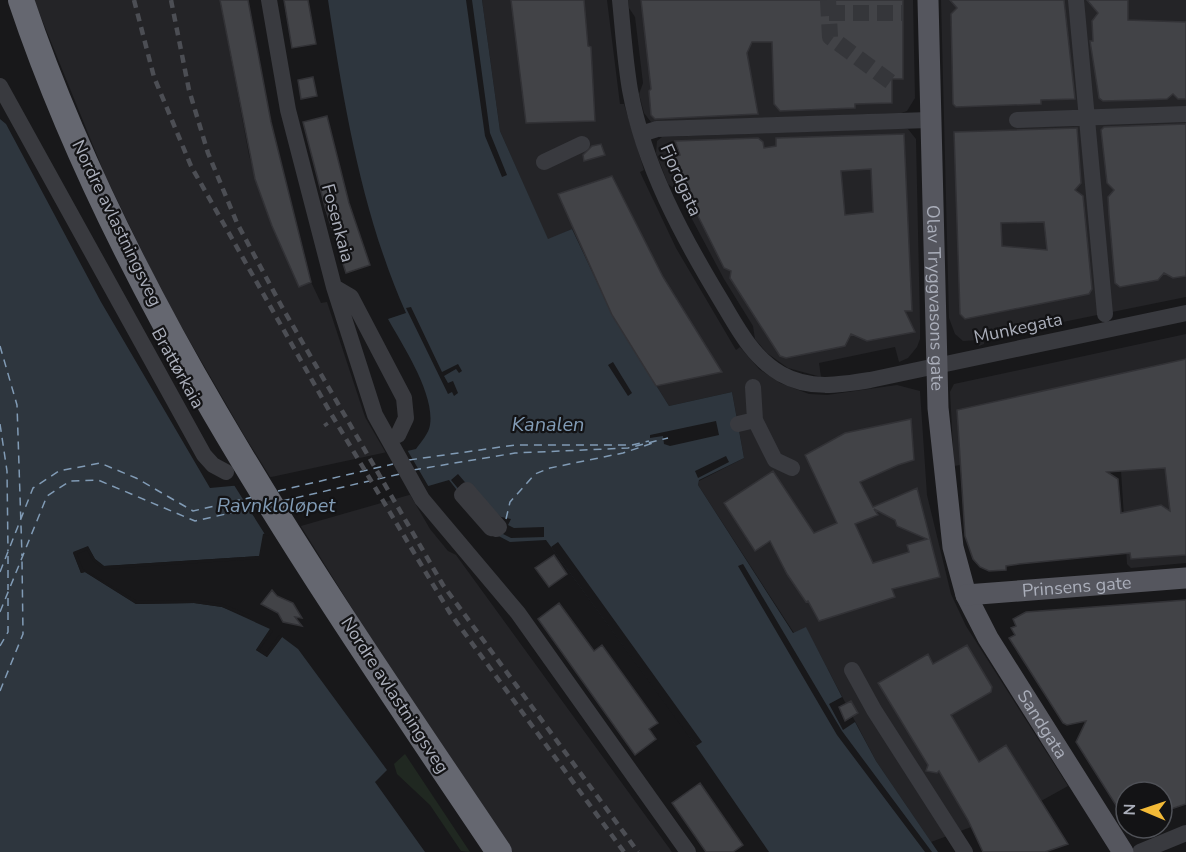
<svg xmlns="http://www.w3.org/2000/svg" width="1186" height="852" font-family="'Nunito Sans',sans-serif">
	<rect width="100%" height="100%" fill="#18181a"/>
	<path fill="#242427" d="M34,0H220L249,155L261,196L299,287L311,282L321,303L327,302L365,417L430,529L448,551L456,555L672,852H512L393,674L244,435L162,293L105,175Z
		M482,0H607L620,104H624L644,170L640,172L676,248L736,350L740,347L759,369L780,383L809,394L827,395L897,385L920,391L927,495L951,594L966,626L1068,786L1041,801L931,842L876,761L806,628L794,633L698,485L699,481L744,458L732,392L669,406L613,316L572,229L548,240L500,131Z
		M628,0H913L915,98L907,111L901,113L651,122L644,113L639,94L643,83L635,17L629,8Z
		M941,0H1186V297L984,338V344L979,346L978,340L963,341L955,334L949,318Z
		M899,128L908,129L916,139L920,323V339L917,347L908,358L899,362L895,347L819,363L821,377L788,368L767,353L755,339L753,326L724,279L677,191L668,184L656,153L657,141L662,137Z
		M1186,334V563L1131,568L1127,564L1119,440L954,466L950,392L954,384Z"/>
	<path fill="#202821" d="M405,754L470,852L461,851L430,805L397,774L394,764Z"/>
	<path fill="#2e363e" d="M328,0H482L500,131L548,239L572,229L613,316L669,406L732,392L744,458L699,480L698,485L793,633L806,627L842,697L829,704L843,730L855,722L876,761L938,852H769L685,730L546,540L510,542L489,531L449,480L263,534L259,556L104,566L95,559L88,547L73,553L81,573L85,572L136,604L194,603L222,607L270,629L256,650L267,657L282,637L298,649L387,770L375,782L425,852H0V119L6,124L101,302L210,488L265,483L416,449C421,442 429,433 430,425C435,394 403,346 388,319L406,313C362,214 344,106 328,0Z"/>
	<path fill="#18181a" d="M466,0H472L490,133L507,175L502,177L485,136Z
		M411,307L442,372L458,364L462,371L459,373L456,369L444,376L448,383L453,381L458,393L454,396L452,392L448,394L406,308Z
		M613,362L632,393L628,396L608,365Z
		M716,421L719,435L670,446L664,444L663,436L650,438V435Z
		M406,448L430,489L266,536L234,485Z
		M726,456L729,462L698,478L695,471Z
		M458,474L476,495L501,517L511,519L508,525L514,528L544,527V537L511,538L491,528L451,480Z
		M558,542L702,742L696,746L551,547Z
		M88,546L95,559L104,566L259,556L258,559L104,569L93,561L87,550L77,554L83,569L137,601L194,600L223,604L250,615V618L222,607L194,603L136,604L85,572L81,573L73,552Z
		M743,564L842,731L932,852H925L837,735L738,566Z
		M270,629L273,631L260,649L266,653L279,635L282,637L267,657L256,650Z"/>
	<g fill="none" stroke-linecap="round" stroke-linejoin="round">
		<path stroke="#819bb5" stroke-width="1.5" stroke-dasharray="8 6" stroke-linecap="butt" d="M0,346L17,405L22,556
			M0,424L7,471L8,551
			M409,460L515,445H632L649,441
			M413,470L515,453L628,448L668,438
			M278,491L393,464
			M282,501L400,474
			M506,519L510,502L535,474L550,468L623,453L653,443
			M8,556V590
			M0,572L33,488L59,471L100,463L136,478L193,511L253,497
			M0,612L47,496L70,481L98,480L195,521L257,507
			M0,646L8,632V595
			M0,691L23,634L22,561"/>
	</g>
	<path fill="#424347" stroke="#323236" stroke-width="1.5" fill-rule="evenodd" d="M220,0H248L271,122L311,282L299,287L272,226L255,179Z
		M284,0H308L316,44L292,48Z
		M511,0H584L588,46L591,47L595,121L526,123Z
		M641,0H903V79H892V103L855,104V108L780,111L774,104L772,42H752L747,53L758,114L655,119L651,115L649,91L651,89Z
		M950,0H1064L1075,99L1041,100V104L956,107L953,104L951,14L957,8Z
		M1087,0H1128V20L1186,22V99H1178L1173,94L1167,99L1142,100L1103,101L1099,98L1090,41H1093L1092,21L1098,13Z
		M313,77L317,96L301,99L298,80Z
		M327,116L349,203L370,265L346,273L325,207L303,122Z
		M1186,124V276L1173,278L1164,273L1158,280L1120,287L1115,283L1109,215L1108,197L1114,190L1107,183L1101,130L1104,127Z
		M1077,128L1081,183L1075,190L1083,196L1092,289L1089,294L965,319L960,314L954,132ZM1044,222L1047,250L1002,246L1001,223Z
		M904,134L912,311H905L915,332L867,341L851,334L845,346L786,358L780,356L730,278L731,271L724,268L669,158L680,155L675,141L758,138L763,142L764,148L776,146V138ZM871,169L873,212L845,215L841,171Z
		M601,144L605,155L584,161L583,155L592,146Z
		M612,176L663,277L722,372L656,386L612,315L558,194Z
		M1186,359V555L1131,559L1130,553L1019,564L1006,566V570L989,571L980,567L973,559L965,536L957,410ZM1165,468L1170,511L1161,505L1121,513L1118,479L1107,472Z
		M911,419L914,460L898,465L860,482L873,507L917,488L940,577L892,589L895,597L819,621L808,601L806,602L787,574L770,541L755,551L724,503L773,471L814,533L837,523L805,455L845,433ZM874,509L895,520L897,526L927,539L907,545L909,552L873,563L855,524L878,515Z
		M554,555L567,574L549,587L535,568Z
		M272,590L277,596L293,603L302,618L295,617L302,626L283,622L278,613L261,604Z
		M1186,600V804L1162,812V792H1126V821L1076,742L1086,721L1067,725L1063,723L1009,638L1015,635L1011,628L1016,626L1013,619L1026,612Z
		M559,603L594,651L602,645L658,723L649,729L656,739L635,755L538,619Z
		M967,645L992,687L991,692L951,715L979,762L1006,745L1068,844L1045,852H983L968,820L939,771L937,773L926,771L928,765L878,683L928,654L933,664Z
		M851,701L858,713L845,721L839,707Z
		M700,783L743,845L733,852H706L672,803Z"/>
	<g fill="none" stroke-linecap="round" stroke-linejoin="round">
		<path stroke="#35363a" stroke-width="16" stroke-dasharray="16 8" stroke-linecap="butt" d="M828,0L830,37L892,83
			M829,13H903"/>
		<path stroke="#393a3f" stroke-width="16" d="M269,0L288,110L334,287L351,297L404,398L406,418L398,435
			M620,0C623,30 625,61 630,90C644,166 682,236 722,302C738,329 753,358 781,374C809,390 840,385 870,380L1186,313
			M1076,0L1105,314
			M0,86L204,455L213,465L226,472
			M1017,120L1186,114
			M641,134L657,129L929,120
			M544,162L582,144
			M334,287L375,415L422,499L518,613L688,852
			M753,387L755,420L775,460L792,468
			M738,424L755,420
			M467,490L499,527L496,529L467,496L493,527L491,528L462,495Z
			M852,670L874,710L965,852
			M1140,852L1186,833"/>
		<g stroke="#55565e" stroke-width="21">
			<path id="s1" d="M928,0L938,408L953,547L966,595L988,638L1123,852"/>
			<path id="s2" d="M966,595L1186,578"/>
		</g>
		<path stroke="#656770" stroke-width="26" d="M21,0C123,304 321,587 499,852"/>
		<path stroke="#4c4e54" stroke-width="4.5" stroke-dasharray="8 6" stroke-linecap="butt" d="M134,0L154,77L191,166L330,412L450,613L624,852
			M171,0L189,90L208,153L237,223L282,307L443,585L638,852
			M325,423L327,426"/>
	</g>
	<g text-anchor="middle" stroke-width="4.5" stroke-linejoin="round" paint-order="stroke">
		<g font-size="18" fill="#aaaeba" stroke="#131315">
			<text transform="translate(681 180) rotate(66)" y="6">Fjordgata</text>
			<text transform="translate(117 223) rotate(64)" y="6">Nordre avlastningsveg</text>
			<text transform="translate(338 223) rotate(75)" y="6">Fosenkaia</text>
			<text dy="6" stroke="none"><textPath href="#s1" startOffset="298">Olav Tryggvasons gate</textPath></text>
			<text transform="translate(1018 328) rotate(-12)" y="6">Munkegata</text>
			<text transform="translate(178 368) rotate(61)" y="6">Brattørkaia</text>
			<text dy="6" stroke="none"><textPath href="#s2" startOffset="111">Prinsens gate</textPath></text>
			<text transform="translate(395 695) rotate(57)" y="6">Nordre avlastningsveg</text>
			<text dy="6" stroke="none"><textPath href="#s1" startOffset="748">Sandgata</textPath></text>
		</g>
		<g font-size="20" font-style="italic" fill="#819bb5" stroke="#131315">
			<text x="548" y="431">Kanalen</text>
			<text x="276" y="512">Ravnkloløpet</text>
		</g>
	</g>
	<g transform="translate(1144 810) rotate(272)"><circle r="28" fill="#131315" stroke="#4f5157" stroke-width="1.5"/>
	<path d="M0-4.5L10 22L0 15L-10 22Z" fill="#f3ba37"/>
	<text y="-9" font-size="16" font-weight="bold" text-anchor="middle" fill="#aaaeba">N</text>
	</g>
</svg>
